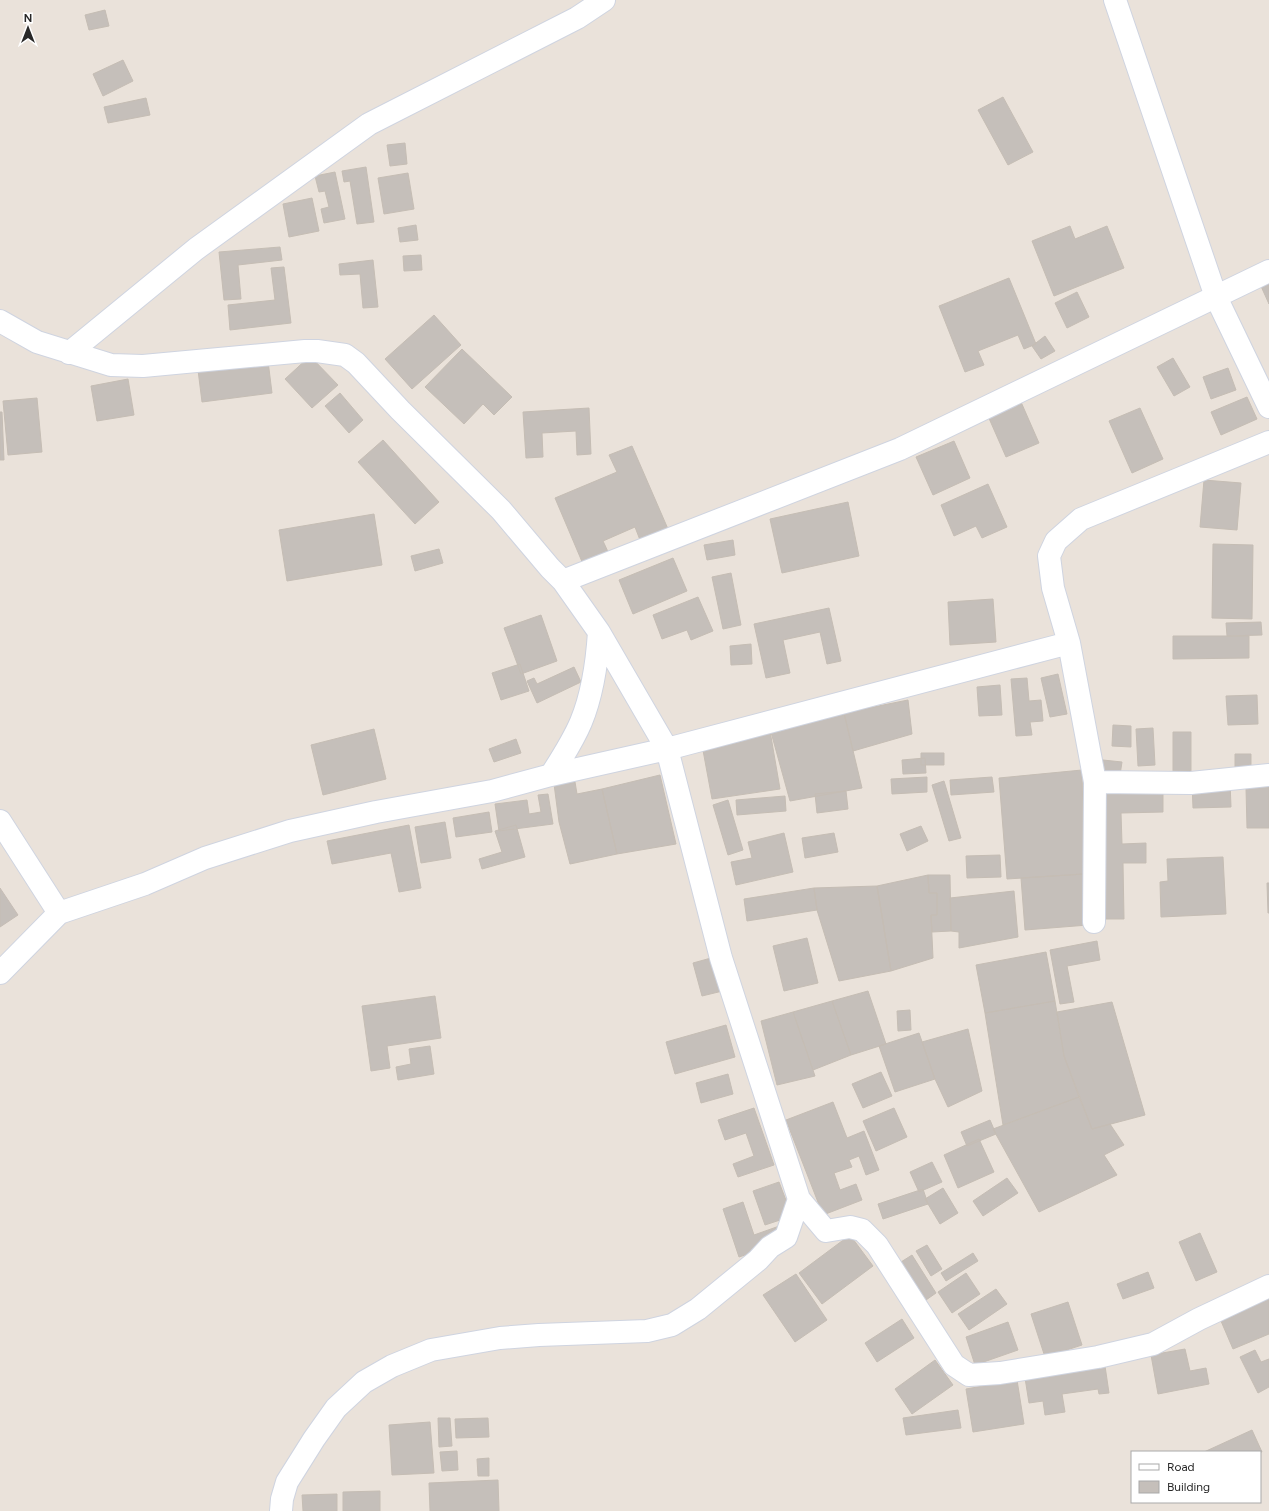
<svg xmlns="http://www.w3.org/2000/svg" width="1269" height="1511" font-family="Figtree,sans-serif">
	<rect width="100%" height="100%" fill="#eae2da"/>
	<path fill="#c5bfba" stroke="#c5bdb4" d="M105,10L109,26L89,30L85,15Z
		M123,60L133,81L103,96L93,74Z
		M1003,97L1033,152L1008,165L978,110Z
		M146,98L150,115L108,123L104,107Z
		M405,143L407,164L390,166L387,145Z
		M366,167L374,222L357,224L350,181L344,182L342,171Z
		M335,172L345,219L324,223L321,209L329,207L325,191L319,192L315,176Z
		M408,173L414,209L384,214L378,178Z
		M312,198L319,231L289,237L283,204Z
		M416,225L418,240L400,242L398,228Z
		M1070,226L1075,239L1107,226L1124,268L1054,296L1032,241Z
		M280,247L282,260L238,265L241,299L224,300L219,252Z
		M421,255L422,270L404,271L403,256Z
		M373,260L378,307L363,308L360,274L340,275L339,264Z
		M284,267L291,323L230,330L228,305L275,300L271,268Z
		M1009,278L1036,344L1024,349L1018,335L978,351L984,365L965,372L939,306Z
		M1269,281V304L1260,284Z
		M1077,292L1089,317L1067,328L1055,303Z
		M434,315L461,345L412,389L385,359Z
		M1045,336L1055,351L1041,359L1032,346Z
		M462,349L512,397L494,415L483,404L464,424L425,387Z
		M310,356L338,385L312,408L285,379Z
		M1173,358L1190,387L1174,396L1157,367Z
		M268,361L272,393L202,402L198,370Z
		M1228,368L1236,390L1211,399L1203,377Z
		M128,379L134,415L97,421L91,386Z
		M340,393L363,420L349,433L325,406Z
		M1247,397L1257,419L1221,435L1211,412Z
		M37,398L42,452L8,455L3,401Z
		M1021,402L1039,443L1006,457L988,416Z
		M589,408L591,454L577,455L576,431L542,433L543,457L526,458L523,412Z
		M1140,408L1163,459L1132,473L1109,421Z
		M0,412H2L4,460H0Z
		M383,440L439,502L415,524L358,462Z
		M954,441L970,478L933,495L916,457Z
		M632,446L668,529L640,540L635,527L603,541L609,554L583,564L555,498L617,472L609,455Z
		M1204,480L1241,483L1237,530L1200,527Z
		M988,484L1007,527L982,538L976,526L954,536L941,505Z
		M848,502L859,556L782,573L770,519Z
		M374,514L382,565L287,581L279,530Z
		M733,540L735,555L707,560L704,545Z
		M1213,544L1253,545L1252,619L1212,618Z
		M439,549L443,563L415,571L411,556Z
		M673,558L687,591L633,614L619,580Z
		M731,573L741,625L723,629L712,577Z
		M698,597L713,631L691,640L687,630L662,639L653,615Z
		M993,599L996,642L950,645L948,602Z
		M829,608L841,661L827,664L820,632L783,640L790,673L766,678L754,624Z
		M541,615L557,661L521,674L504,628Z
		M1261,622L1262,635L1227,636L1226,623Z
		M1173,636H1249V658L1173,659Z
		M751,644L752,664L731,665L730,646Z
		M520,664L529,691L501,700L492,673Z
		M574,667L581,682L537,703L527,681L534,678L537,684Z
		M1058,674L1067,714L1050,717L1041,678Z
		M1027,678L1029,701L1041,700L1043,721L1030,722L1032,735L1016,736L1011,679Z
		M1000,685L1002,715L979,716L977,687Z
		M1257,695L1258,724L1228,725L1226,696Z
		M908,700L912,734L853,751L844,713Z
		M844,713L862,788L790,801L769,725Z
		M769,725L780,789L712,799L700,734Z
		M1113,725L1131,726V747L1112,746Z
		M1153,728L1155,765L1138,766L1136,729Z
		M374,729L386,779L323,795L311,745Z
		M1173,732H1191V771H1173Z
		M516,739L521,753L494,762L489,749Z
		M921,753H944V765H921Z
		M1235,754H1251V768H1235Z
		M925,758L926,773L903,774L902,760Z
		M1103,760L1122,762L1120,775L1102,773Z
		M1082,770L1084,874L1007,879L999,778Z
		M660,775L676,844L617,854L602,789Z
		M927,777V792L892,794L891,779Z
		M992,777L994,792L951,795L950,780Z
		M944,781L961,838L949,841L932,785Z
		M575,782L577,794L602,789L617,854L570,864L559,822L554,784Z
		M1230,782L1231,807L1193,808L1192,783Z
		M1269,787V828H1247L1246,788Z
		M846,791L848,809L817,813L815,794Z
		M1163,793V812L1121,813L1122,844L1146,843V863H1123L1124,919H1104L1102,794Z
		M548,794L553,824L499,831L495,804L527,800L529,814L541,812L538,795Z
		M785,796L786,811L737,815L736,800Z
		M728,800L743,850L728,855L713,805Z
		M489,812L492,832L456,837L453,818Z
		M445,822L451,858L421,863L415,827Z
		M409,825L421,888L399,892L391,853L332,864L327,841Z
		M516,825L525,857L482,869L479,859L502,852L495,831Z
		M921,826L928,841L907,851L900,834Z
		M784,833L793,872L736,885L731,862L752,858L748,842Z
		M834,833L838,852L805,858L802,838Z
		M1000,855L1001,877L967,878L966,856Z
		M1223,857L1226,914L1161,917L1160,882L1168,881L1167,859Z
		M1084,874L1088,925L1025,930L1021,878Z
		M928,875H950L951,931L932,932L931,915H937V893H929Z
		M928,875L929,893H937V915H931L933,958L891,971L877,886Z
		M1267,883H1269V913H1268Z
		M877,886L891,971L839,981L817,910L814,888Z
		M0,888L18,915L0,927Z
		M814,888L817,910L747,921L744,899Z
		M1014,891L1018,937L959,948V932L951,931L950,898Z
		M807,938L818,983L784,991L773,946Z
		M1097,941L1100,960L1067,966L1074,1002L1060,1004L1050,950Z
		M1046,952L1055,1001L985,1013L976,965Z
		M729,953L739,987L702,996L693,963Z
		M868,991L886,1044L851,1055L832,1001Z
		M435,996L441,1038L387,1046L390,1068L371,1071L362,1006Z
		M832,1001L851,1055L813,1070L793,1012Z
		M1055,1001L1064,1056L1079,1097L1003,1125L985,1013Z
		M1112,1002L1145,1115L1092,1129L1064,1056L1057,1012Z
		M910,1010L911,1030L898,1031L897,1011Z
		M793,1012L815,1076L777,1085L761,1021Z
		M726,1025L735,1057L675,1074L666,1042Z
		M968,1029L982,1091L948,1107L935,1079L922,1042Z
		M919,1033L935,1079L895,1092L879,1046Z
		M430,1046L434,1074L398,1080L396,1067L411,1064L409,1049Z
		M881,1072L892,1096L863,1108L852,1084Z
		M728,1074L733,1094L701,1103L696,1083Z
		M1079,1097L1092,1129L1110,1124L1124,1145L1104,1155L1117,1175L1039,1212L993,1129Z
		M833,1102L847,1138L864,1131L879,1170L866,1175L859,1156L849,1160L852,1167L834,1173L840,1190L856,1184L862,1200L823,1215L786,1120Z
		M754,1108L774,1165L738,1177L733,1164L754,1156L746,1133L725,1140L718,1120Z
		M894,1108L907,1137L876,1151L863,1121Z
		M990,1120L996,1134L967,1146L961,1132Z
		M979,1139L994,1172L958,1188L944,1155Z
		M932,1162L942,1182L919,1192L910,1172Z
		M1007,1178L1018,1193L983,1216L973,1201Z
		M779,1182L792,1216L765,1225L753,1191Z
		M943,1188L958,1213L940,1224L925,1199Z
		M923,1189L928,1204L883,1219L878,1204Z
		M743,1202L754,1235L785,1224L790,1240L739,1257L723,1209Z
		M1200,1233L1217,1272L1196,1281L1179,1242Z
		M850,1235L873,1266L822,1304L799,1273Z
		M927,1245L942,1269L931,1276L916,1251Z
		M973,1253L978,1261L946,1281L941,1273Z
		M912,1255L936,1293L926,1300L901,1262Z
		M1148,1272L1154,1288L1123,1299L1117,1284Z
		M966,1273L980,1294L952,1313L938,1292Z
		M796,1274L827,1320L795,1342L763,1295Z
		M996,1289L1007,1304L969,1330L958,1314Z
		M1267,1294L1269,1299V1334L1233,1349L1218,1314Z
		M1068,1302L1082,1345L1045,1357L1031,1314Z
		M902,1319L914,1338L877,1362L865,1343Z
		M1008,1322L1018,1350L975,1365L966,1337Z
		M1185,1349L1190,1371L1206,1368L1209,1384L1158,1394L1151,1355Z
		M1255,1350L1261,1362L1269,1359V1387L1258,1393L1240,1357Z
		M935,1360L953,1385L912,1414L895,1389Z
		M1105,1366L1109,1393L1099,1394L1098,1389L1062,1394L1065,1412L1045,1415L1043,1401L1029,1403L1025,1378Z
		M1017,1380L1024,1424L973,1432L966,1389Z
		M958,1410L961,1428L906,1435L903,1418Z
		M438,1418H450L452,1446L439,1447Z
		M488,1418L489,1437L456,1438L455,1419Z
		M430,1422L434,1473L392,1475L389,1425Z
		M1252,1430L1262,1452H1204Z
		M457,1451L458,1470L442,1471L440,1452Z
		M489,1458V1476H478L477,1459Z
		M498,1480L499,1511H430L429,1483Z
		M380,1491V1511H343V1492Z
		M337,1494V1511H303L302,1495Z"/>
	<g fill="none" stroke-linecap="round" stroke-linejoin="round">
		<g stroke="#cfd4e0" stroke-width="24">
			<path id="minor" d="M1115,0L1216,297L1269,407
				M0,321L37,342L111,365L143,366L305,351H317L345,355L356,363L400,410L501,510L550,568L563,581L599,632L667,749L1069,643
				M69,353L196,249L369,124L577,18L604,0
				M563,581L900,449L1269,271
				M551,775C562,758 573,741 581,722C593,693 597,663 599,632
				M1095,782L1191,783L1269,775
				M0,821L59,913
				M1094,922L1095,782L1069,643L1053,588L1049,556L1056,541L1081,519L1269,442
				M0,973L59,913L145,884L205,858L290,831L376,812L492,791L551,775L667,749L721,958L799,1199L786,1237L770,1247L758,1260L698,1309L672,1325L647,1331L539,1335L500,1338L431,1350L392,1366L364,1382L336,1408L314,1439L287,1482L282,1499L281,1511
				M799,1199L826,1231L850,1227L862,1230L877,1245L954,1365L969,1375L1000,1373L1098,1357L1153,1344L1199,1319L1269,1286"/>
		</g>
		<use href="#minor" stroke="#fff" stroke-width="22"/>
	</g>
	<rect x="1131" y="1451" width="130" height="52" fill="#ffffff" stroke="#a9a9a9"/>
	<rect x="1139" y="1464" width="20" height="6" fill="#ffffff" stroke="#a9a9a9"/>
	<text x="1167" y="1471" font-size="12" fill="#282828">Road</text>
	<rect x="1139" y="1481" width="20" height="12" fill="#c5bfba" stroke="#a9a9a9"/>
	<text x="1167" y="1491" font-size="12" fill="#282828">Building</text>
	<g transform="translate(28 28)" stroke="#ffffff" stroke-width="3" paint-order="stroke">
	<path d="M0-3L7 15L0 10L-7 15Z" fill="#282828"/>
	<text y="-6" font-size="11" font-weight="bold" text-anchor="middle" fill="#282828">N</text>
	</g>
</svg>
